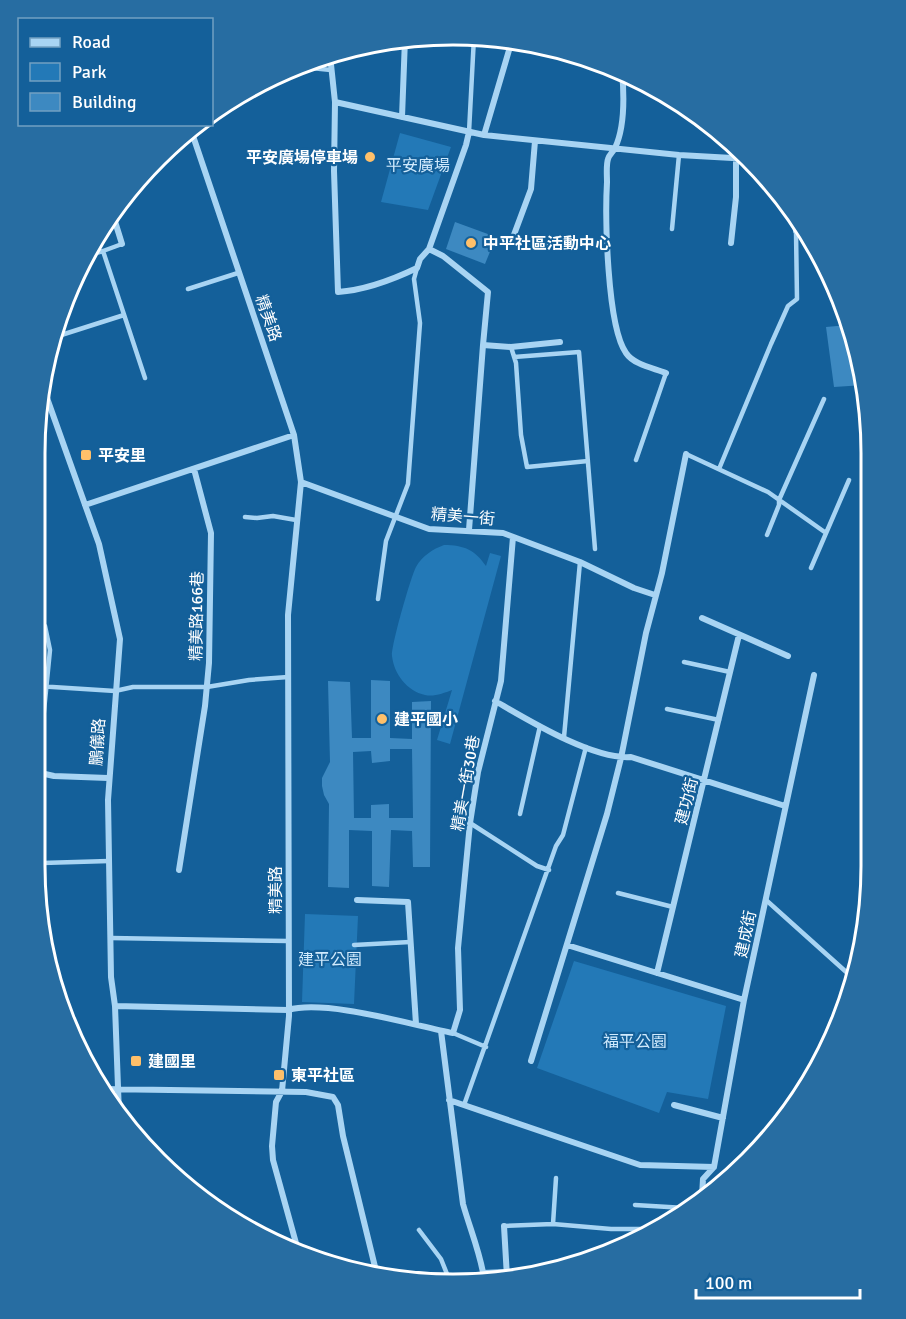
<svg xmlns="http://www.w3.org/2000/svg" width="906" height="1319" font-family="Signika,'Noto Sans TC',sans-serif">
	<rect width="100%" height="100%" fill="#14609a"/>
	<path fill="#2379b7" d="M400,133L451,147L428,210L381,202Z
		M444,545C464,545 475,550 486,566L490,553L501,556L450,744L437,740L452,690C444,693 434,697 425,695C407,691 394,674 392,656C391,646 411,576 416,567C422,556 433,549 444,545Z
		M305,914L358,916L354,1004L302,1002Z
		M574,961L726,1006L708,1099L667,1092L659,1113L537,1068Z"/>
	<path fill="#3d89c1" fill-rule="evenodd" d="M455,222L496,237L485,264L446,249Z
		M848,325L864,372V385L834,387L826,327Z
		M371,680L390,681V738L412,739V702L431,701L430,867H413L412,831L391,830L389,887L372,886V831L349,830V888L328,887L329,804L324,795L322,786V778L330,762L328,681L350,682L352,738H371ZM390,749H412L413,818H389V804L371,805V818H354L353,752L371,751L372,763L390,761Z"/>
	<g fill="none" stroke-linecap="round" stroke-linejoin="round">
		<path stroke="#a8d4f3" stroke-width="4.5" d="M511,45L539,52L569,53
			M300,64L301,67L331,70
			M469,132L474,37
			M672,229L679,155
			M512,240L565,246
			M122,244L103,251L145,378
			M86,256L103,251
			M188,289L238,273
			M55,337L124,315
			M511,347L516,363L521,435L527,467L588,461
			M514,357L579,352L595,549
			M42,410L50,408
			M686,454L768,492L826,533
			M636,460L666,373
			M719,469L771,344L788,306L797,299L796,231
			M245,517L257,518L273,516L296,520
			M767,535L779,505V500L824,399
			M811,568L849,480
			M378,599L386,541L408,484L420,323L414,279L417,268
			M45,626L50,650L38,772L42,863L109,861
			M684,662L730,672
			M37,686L115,691L133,687H207L249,680L288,677
			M667,709L719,720
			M564,737L580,562
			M520,814L540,726
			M470,823L537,866L549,870
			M618,893L673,907
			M766,900L854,979
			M111,938L288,941
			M354,945L410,942
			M453,1033L486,1047
			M464,1105L556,846L563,835L586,747
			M635,1205L685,1208
			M553,1224L556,1178
			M504,1226L553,1224L611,1229H655
			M419,1230L441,1259L449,1279"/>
		<path stroke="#a8d4f3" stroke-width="6" d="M330,55L335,102L334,171L338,292C366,290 392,280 417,268L420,259L429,249L466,145L469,132
			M622,71C624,93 625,127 615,148C613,152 609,155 608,159C606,165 607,175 607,182C605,217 607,326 626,353C634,365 654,368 666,373
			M335,102L484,135L679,155L750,159
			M402,117L405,39
			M191,130L294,435L301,482L288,615L289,1016L282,1091L276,1102L272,1146L273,1160L299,1254
			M484,135L512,40
			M113,215L122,244
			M795,221L796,231L802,230
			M512,240L531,189L535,141
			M731,243L736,197V147
			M429,249L443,256L488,292L483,345L511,347L560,342
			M42,384L99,544L120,639L108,800L111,977L115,1006L119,1114
			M301,482L429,529L503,533L580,562L634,588L655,595
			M85,505L294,435
			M469,530L483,345
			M702,618L788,656
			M495,701C528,720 593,760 631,757L785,806
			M36,772L54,776L108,778
			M179,870L205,706L209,663L211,533L194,469
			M357,900L408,902L416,1024
			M567,945L744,1000
			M657,973L739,635
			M115,1006L288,1010C326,999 412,1025 453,1033L460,1010L458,948L470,823L478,772L501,681L513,537
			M441,1031L463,1204C470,1229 480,1252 484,1278
			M531,1061L607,814L621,758L646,633L662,573L686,454
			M101,1089L306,1092L333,1097L338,1105L343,1136L377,1275
			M449,1100L640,1165L714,1167
			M674,1105L723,1118
			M702,1196L703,1179L714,1167L744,1000L814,675
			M504,1226L507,1277
			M483,1273L506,1272"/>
	</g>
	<g fill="#ffc06a" stroke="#14609a" stroke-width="2">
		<circle cx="370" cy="157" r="6"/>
		<circle cx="471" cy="243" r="6"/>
		<rect x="80" y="449" width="12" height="12" rx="3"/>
		<circle cx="382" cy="719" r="6"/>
		<rect x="130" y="1055" width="12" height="12" rx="3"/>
		<rect x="273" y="1069" width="12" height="12" rx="3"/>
	</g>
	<g text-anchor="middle" stroke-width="4.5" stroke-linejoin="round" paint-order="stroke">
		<g font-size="16" font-weight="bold" fill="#fff" stroke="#14609a" text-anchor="start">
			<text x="358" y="163" text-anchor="end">平安廣場停車場</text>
			<text x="483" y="249">中平社區活動中心</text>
			<text x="98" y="461">平安里</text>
			<text x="394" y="725">建平國小</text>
			<text x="148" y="1067">建國里</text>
			<text x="291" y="1081">東平社區</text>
		</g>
		<g font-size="16" fill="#d0eafd" stroke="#14609a">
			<text x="418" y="171">平安廣場</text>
			<text x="330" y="965">建平公園</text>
			<text x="635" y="1047">福平公園</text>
		</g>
		<g font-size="16" fill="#fff" stroke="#14609a">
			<text transform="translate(269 318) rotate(71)" y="6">精美路</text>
			<text transform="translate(463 516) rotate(5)" y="6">精美一街</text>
			<text transform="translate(196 616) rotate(-89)" y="6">精美路166巷</text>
			<text transform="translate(97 742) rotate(-86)" y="6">鵬儀路</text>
			<text transform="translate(465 783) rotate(-80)" y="6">精美一街30巷</text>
			<text transform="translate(686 801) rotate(-76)" y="6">建功街</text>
			<text transform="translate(275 890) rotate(-90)" y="6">精美路</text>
			<text transform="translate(745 934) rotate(-78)" y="6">建成街</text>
		</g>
	</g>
	<path d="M0 0H906V1319H0ZM453 45H453A408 408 0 0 1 861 453V866A408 408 0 0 1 453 1274H453A408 408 0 0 1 45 866V453A408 408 0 0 1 453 45Z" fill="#276da2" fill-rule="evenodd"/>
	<path fill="none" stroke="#fff" stroke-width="3" d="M453 45H453A408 408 0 0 1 861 453V866A408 408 0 0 1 453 1274H453A408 408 0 0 1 45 866V453A408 408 0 0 1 453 45Z"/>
	<rect x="18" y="18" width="195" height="108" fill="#14609a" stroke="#72a0c2" stroke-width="1.5"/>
	<rect x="30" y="38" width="30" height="9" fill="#a8d4f3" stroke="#72a0c2" stroke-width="1.5"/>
	<text x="72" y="48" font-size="18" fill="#ffffff">Road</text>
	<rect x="30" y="63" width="30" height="18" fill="#2379b7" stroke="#72a0c2" stroke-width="1.5"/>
	<text x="72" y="78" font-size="18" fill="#ffffff">Park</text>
	<rect x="30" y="93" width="30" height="18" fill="#3d89c1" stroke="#72a0c2" stroke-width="1.5"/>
	<text x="72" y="108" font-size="18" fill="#ffffff">Building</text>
	<path d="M696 1289v9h164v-9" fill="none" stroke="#ffffff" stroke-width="3"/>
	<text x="705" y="1289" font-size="18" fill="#ffffff" stroke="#14609a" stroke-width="4.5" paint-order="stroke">100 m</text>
</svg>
